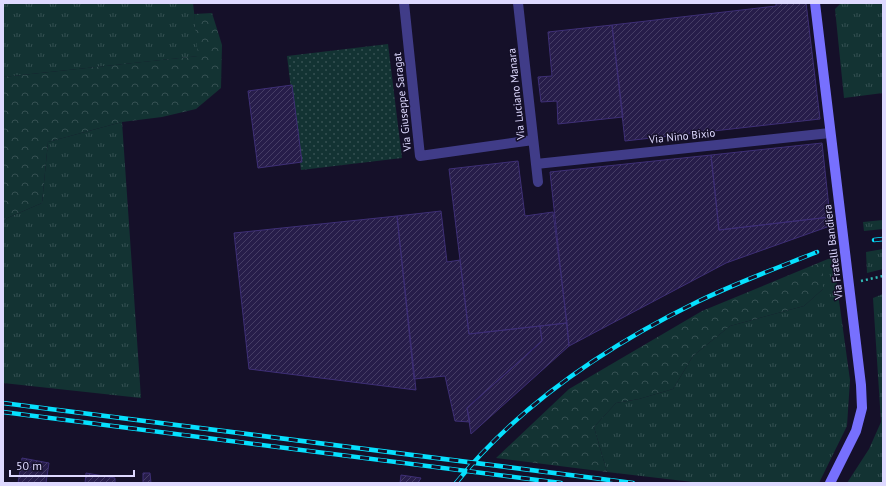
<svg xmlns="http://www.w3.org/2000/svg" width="886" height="486" font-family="'PT Sans',sans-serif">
	<defs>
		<pattern id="grass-tufts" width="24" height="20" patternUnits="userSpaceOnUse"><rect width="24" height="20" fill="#133333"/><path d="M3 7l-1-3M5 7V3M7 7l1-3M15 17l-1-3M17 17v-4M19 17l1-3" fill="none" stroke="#355052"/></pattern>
		<pattern id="forest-crowns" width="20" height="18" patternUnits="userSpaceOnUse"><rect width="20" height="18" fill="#133333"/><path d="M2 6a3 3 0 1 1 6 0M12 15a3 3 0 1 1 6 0" fill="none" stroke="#355052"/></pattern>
		<pattern id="park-dots" width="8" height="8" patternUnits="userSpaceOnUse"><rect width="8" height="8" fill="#133333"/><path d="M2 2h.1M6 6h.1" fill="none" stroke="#355052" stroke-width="1.8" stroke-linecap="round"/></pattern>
		<pattern id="building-hatch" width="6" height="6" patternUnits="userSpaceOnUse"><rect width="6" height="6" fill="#271d4a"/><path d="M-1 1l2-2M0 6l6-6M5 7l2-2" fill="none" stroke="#463d65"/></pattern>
	</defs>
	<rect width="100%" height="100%" fill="#151029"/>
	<path fill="url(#grass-tufts)" d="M3,3H193L199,56L3,77Z
		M841,3H883V93L844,98L835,9Z
		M122,122L141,398L3,383V222L5,219L42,203L48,142Z
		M883,220V229L864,231L863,222Z
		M883,249V269L867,273L866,252Z
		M833,257L850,380L847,426L819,483H701L607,472L594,427L616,403L639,399L673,389L693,356L730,326L804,306L823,289V261Z
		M883,294V483H847L869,449L881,422L873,298Z"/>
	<path fill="url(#forest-crowns)" d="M212,13L222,45L221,88L196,109L162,117L122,122L48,142L42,203L5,219L3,222V77L198,56L194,14Z
		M823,261V289L804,306L730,326L693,356L673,389L639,399L616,403L594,427L607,472L496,458L569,389L702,311Z"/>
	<path fill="url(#park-dots)" d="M388,44L402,158L301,170L287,56Z"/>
	<path fill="url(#building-hatch)" stroke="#3e2f76" d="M776,3H806L820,119L625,141L612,25L776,6Z
		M612,25L623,117L558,124L557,101L541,102L538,77L552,76L548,32Z
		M292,85L302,162L258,168L248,91Z
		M822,143L830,217L719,230L711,155Z
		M711,155L719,230L830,217V226L726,263L569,346L550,172Z
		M518,161L525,216L553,212L567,323L469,334L449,169Z
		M441,211L447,262L460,260L469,334L540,326L542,341L467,408L470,422L455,421L445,376L414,379L397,216Z
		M397,216L416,390L249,369L234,233Z
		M567,323L569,346L471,434L467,408L542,341L540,326Z
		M22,458L49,463L46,483H18Z
		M86,473L115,478V483H85Z
		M143,473H150L151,483H143Z
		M401,475L421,478L418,483H400Z"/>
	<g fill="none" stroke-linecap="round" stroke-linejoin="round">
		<path stroke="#31bbb5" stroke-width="2.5" stroke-dasharray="2 3" stroke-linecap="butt" d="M861,281L883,276"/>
		<path stroke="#403c88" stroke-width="10" d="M404,3L420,156L533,140
			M518,3L538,182
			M536,164L830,133"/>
		<path stroke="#7770fe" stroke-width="10" d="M815,3L861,385L862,408L856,431L830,483"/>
		<g stroke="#06e0fe" stroke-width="4.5">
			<path id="rail" d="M874,240L883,239
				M3,403L633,483
				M3,412L561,483
				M456,483C519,405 607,346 697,302C736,283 777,268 817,252"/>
		</g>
		<use href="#rail" stroke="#151029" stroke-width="3" stroke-dasharray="9" stroke-linecap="butt"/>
	</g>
	<g text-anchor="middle" stroke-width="3" stroke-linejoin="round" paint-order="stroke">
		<g font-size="11" fill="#ded9ff" stroke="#151029">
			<text transform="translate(516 94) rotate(-96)" y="4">Via Luciano Manara</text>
			<text transform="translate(402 102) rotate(-96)" y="4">Via Giuseppe Saragat</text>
			<text transform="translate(682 136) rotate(-6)" y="4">Via Nino Bixio</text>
			<text transform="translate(833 252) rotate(-97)" y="4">Via Fratelli Bandiera</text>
		</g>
	</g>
	<rect width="886" height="486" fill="none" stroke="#ded9ff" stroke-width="8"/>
	<path d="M10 470v6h124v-6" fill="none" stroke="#ded9ff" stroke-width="2"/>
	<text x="16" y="470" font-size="12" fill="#ded9ff" stroke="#151029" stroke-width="3" paint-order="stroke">50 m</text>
</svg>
